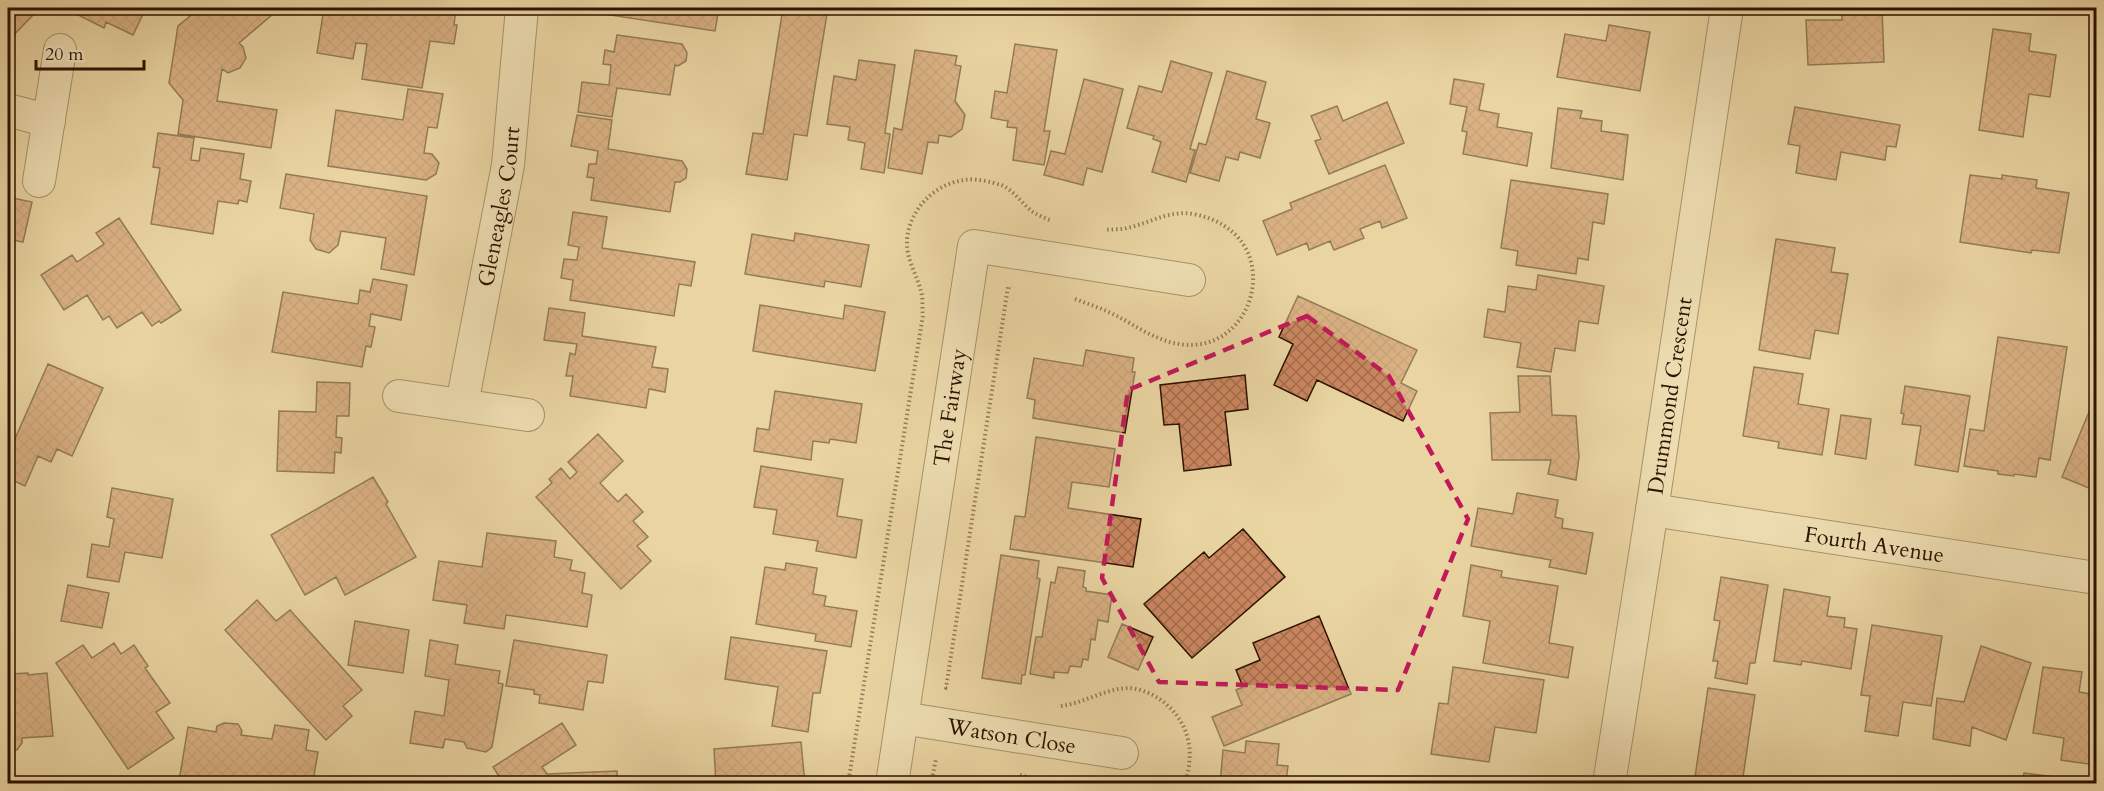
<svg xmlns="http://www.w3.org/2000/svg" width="2104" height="791" font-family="Cardo,serif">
	<defs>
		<pattern id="building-cross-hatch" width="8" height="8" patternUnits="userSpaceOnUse" patternTransform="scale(1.5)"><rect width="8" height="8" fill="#cb8760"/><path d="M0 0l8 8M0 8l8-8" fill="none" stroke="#a56d4d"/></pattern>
	</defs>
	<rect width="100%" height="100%" fill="#ead6a3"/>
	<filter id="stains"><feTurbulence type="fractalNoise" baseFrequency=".00333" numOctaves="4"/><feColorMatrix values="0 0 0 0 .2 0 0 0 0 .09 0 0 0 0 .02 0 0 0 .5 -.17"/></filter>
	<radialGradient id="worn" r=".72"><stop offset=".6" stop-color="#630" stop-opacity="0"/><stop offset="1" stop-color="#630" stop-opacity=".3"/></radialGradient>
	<path fill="url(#building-cross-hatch)" stroke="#2b1101" stroke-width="1.5" d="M8,8H26L34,14L9,40L8,38Z
		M76,8H146L133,35L106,22L104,28L74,13Z
		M200,8L279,9L239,43L243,47L246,58L240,68L228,73L222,69L217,101L277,110L271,148L178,134L183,100L169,83L178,26Z
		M324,8H456L454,25H457L454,44L430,41L422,88L362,79L367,44L356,43L353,59L317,53Z
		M591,8H719L715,31L590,12Z
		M783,8L827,14L807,136L794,134L787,180L746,174L753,133L763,134Z
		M1841,8H1882L1884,62L1808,65L1806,20H1842Z
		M1609,25L1650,32L1640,91L1557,77L1565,34L1606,41Z
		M1993,29L2031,34L2029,51L2056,55L2050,97L2029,94L2023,137L1979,130Z
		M617,35L682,44L687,53L686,61L678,66L675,65L670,95L617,88L612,117L578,112L582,82L609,85L611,65L603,64L605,50L614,52Z
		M1015,44L1057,50L1044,131H1050L1044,165L1013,160L1017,128L1007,127L1008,121L991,118L995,91L1007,93Z
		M915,50L957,56L955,65L961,66L955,101L965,115L962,129L951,137L939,135L938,143L928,142L922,174L888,168L894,128L902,130Z
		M859,60L895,65L885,133L890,134L884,173L861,169L865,143L848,140L850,127L827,124L834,76L856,80Z
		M1171,61L1212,73L1190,149L1195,150L1186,182L1152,172L1161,142L1153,139L1154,136L1127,128L1139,86L1162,92Z
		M1227,71L1266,82L1256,119L1270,123L1260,158L1240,152L1238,160L1226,157L1219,181L1190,173L1199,143L1206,145Z
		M1084,79L1123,89L1102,172L1087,168L1083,185L1044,175L1051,151L1065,154Z
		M1454,79L1484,84L1479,110L1499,114L1497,127L1532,133L1527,166L1463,154L1467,132L1462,131L1467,107L1450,104Z
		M408,89L443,94L437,128L428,127L424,153L432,154L439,163L436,174L426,180L328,166L336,110L403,120Z
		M1387,102L1404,143L1329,174L1315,141L1321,139L1311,116L1337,106L1343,121Z
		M1795,107L1900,125L1896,147L1887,146L1885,160L1841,152L1836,180L1796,173L1800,146L1788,144Z
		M1558,108L1582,111L1580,118L1602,121L1601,131L1628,135L1623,180L1551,168Z
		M577,115L612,120L608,149L682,161L687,169L686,178L680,182H675L670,212L591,200L594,178L587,177L589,164H596L598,151L571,146Z
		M158,133L194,138L191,160L199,161L201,148L244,154L240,179L251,181L247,202L239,200L238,204L218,201L213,234L151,224L160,168L153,167Z
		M1385,165L1407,218L1382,228L1380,221L1360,229L1364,238L1334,250L1330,241L1309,250L1307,243L1277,255L1263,221L1292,209L1290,203Z
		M286,174L427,196L414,275L381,269L386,238L341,231L338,245L329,253L316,249L310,240L314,214L280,208Z
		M1970,175L2002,179V175L2037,180L2036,188L2069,193L2059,253L2032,250L2031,253L1960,242Z
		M1511,180L1608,194L1604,224L1593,222L1588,260L1578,258L1576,274L1516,265L1518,251L1501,248Z
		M8,197L32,202L23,242L8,239Z
		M573,212L607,217L602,248L695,262L691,286L679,284L674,316L570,300L573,280L561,278L564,259L577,260L579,247L568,245Z
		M119,218L181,310L161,323L159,321L152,326L142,312L117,328L109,316L103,320L87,295L64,310L41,275L72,255L77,262L104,244L96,233Z
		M795,233L869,245L861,287L825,281L824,287L745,274L752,234L794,241Z
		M1776,239L1835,248L1831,272L1848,274L1838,334L1815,330L1810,359L1759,350Z
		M1538,275L1604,286L1598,324L1579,321L1575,351L1555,348L1551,372L1517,367L1521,343L1484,337L1488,309L1505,312L1508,286L1536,290Z
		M373,279L407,285L401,320L371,314L369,326L375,327L371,347L366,346L362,367L272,352L283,292L358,304L360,290L370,292Z
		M1298,296L1417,350L1401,383L1417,391L1403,421L1317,380L1307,401L1274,385L1293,344L1279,337Z
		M760,305L843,319L845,305L885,312L875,371L753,351Z
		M549,308L585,313L582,336L656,347L652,367L668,369L665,392L649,389L646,408L570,396L573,376H566L570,353L575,355L577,344L544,340Z
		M1998,337L2067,347L2050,460L2039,458L2036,477L2014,474V476L1998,474V471L1964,466L1970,429L1984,431Z
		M1086,350L1134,358L1132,372H1135L1125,433L1033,418L1035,400L1027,398L1034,358L1083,366Z
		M48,364L103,388L72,456L57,449L51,462L38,456L25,486L8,478V439L14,441Z
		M1754,367L1803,374L1798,404L1829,409L1822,455L1778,448L1779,442L1743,436Z
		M1245,375L1248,409L1225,412L1231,465L1184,471L1179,424L1164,425L1160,385Z
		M1518,376H1550L1552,415L1576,416L1579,457L1576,480L1548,474L1551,460H1492L1490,413L1520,412Z
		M317,382L350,383L349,416H337L336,437L342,438L341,453L335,452L334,473L277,471L279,411L316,412Z
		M1905,386L1970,396L1958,472L1915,465L1921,426L1902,424L1904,414L1901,413Z
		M775,391L862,404L856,443L830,439L829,443L813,441L811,460L754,451L757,428L769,430Z
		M2096,395V491L2062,477Z
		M1841,415L1871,419L1866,459L1835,454Z
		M598,434L623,461L600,483L618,502L626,494L643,512L633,521L648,537L637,546L651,561L621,589L536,497L552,483L549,479L561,468L570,479L577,472L568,462Z
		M1036,437L1115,449L1109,487L1072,482L1068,508L1141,519L1133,567L1010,549L1015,516L1025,517Z
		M761,466L843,479L837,516L862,520L856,558L816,551L818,541L773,534L777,510L754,507Z
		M373,477L388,502L386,504L416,557L345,595L336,577L305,595L271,535Z
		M112,488L173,499L162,558L125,552L119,582L87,577L92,544L109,547L114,519L107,517Z
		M1517,493L1558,500L1555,517L1563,519L1562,528L1593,533L1586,574L1549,567L1551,560L1471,546L1478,508L1513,514Z
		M1243,529L1285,577L1192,658L1144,604L1204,552L1209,558Z
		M487,533L556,541L554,557L572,560L570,570L585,573L582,593L592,595L587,627L506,615L504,629L464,623L467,605L433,600L439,561L482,567Z
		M1001,555L1039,561L1037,578L1040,579L1025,675H1022L1021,684L982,678Z
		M786,563L817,568L813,594L826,596L824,606L857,611L851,647L815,641L816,634L756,624L765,567L785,570Z
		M1471,565L1502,571L1501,577L1558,586L1549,643L1573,647L1568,678L1483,663L1490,621L1463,616Z
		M1058,567L1085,571L1083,587L1086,588V591L1112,595L1108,622L1098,620L1095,640L1091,639L1088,660L1083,659L1081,667L1070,666L1068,673L1054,672V678L1030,674L1036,637H1042L1051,582L1055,583Z
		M1721,577L1768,585L1755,663H1750L1747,684L1715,678L1718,661H1713L1720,621L1714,620Z
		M68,585L109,593L102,628L61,621Z
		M1784,589L1830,597L1827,616L1845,618L1844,627L1857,629L1851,669L1802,661L1801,665L1774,661Z
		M257,600L276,621L290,610L362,690L343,706L352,716L326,740L225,630Z
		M1319,616L1351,694L1224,746L1212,717L1242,705L1236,690L1243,687L1236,670L1260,660L1253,643Z
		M355,621L409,630L403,673L348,665Z
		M1122,624L1153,637L1138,670L1108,657Z
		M1872,625L1942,636L1931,706L1903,702L1898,736L1865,731L1870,696L1861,695Z
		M731,637L827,651L820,693H813L808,732L772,726L778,687L725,679Z
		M430,640L458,645L455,664L500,671L498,683L503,684L492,747L486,752L467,748L464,742L445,739L443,748L410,743L415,711L444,716L449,680L425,676Z
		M514,640L607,655L603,683L588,681L583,710L539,703L540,695L534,694V690L506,686Z
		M114,643L121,654L134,645L148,666L145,668L170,703L156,712L174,738L128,769L56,663L83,645L92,658Z
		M1981,646L2031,663L2006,740L1972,727L1970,746L1933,739L1937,698L1964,702Z
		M1453,667L1544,680L1536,733L1495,727L1489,762L1431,754L1439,703L1448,704Z
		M2043,667L2082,672L2079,692L2096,695L2095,765L2061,760L2064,738L2033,733Z
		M28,673V675L47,673L53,736L22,738V743L17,750H8V678H10V674Z
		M1708,688L1755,695L1742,784H1694Z
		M224,723L238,724L242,731L241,735L272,739L275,725L309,730L306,750L318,752L313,781L307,780V784H192L179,781L188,727L216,732L217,726Z
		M562,723L576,745L542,767L547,774L617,771V784H504L493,767Z
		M1246,741L1279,744L1277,765L1288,766L1286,781L1313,784H1220L1223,750L1245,753Z
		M801,742L805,784H716L714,749Z
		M2024,773L2061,778V784H2022Z"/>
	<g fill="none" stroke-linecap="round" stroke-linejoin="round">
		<g stroke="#5b422a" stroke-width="34">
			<g id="street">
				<path d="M8,110L49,121"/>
				<path d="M39,181L60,50"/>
				<path d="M399,396L528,415"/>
				<path id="s1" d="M462,404L508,165L522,8"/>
				<path id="s2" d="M1652,510L2096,578"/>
				<path id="s3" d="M902,718L1122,753"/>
				<path id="s4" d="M892,784L974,246L1189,280"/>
				<path id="s5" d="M1609,784L1652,510L1727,8"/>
			</g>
		</g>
		<path stroke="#2b1101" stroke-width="4" stroke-dasharray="1.5 3" stroke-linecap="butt" d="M1075,299C1089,304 1103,309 1117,316C1136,326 1157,341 1179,344C1258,357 1290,232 1193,214C1169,210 1150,223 1127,228C1120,230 1112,229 1104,230
			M947,688H946L1008,287L1011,288
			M1061,706C1084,703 1104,689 1128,688C1138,688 1150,693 1158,698C1188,718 1197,751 1184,784
			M1020,775L1054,784
			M848,784L923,315C922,309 923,302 922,296C919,278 907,262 907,243C907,212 934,183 965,180C976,178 991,182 1001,185C1014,190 1022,204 1033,212C1038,215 1044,218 1050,220
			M931,784L936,759"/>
		<use href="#street" stroke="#f1e4c3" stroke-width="32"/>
	</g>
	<path d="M0 0H2104V791H0ZM1307,316L1389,376L1468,519L1398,690L1159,682L1102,578L1128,390Z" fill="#ead6a3" fill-opacity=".55" fill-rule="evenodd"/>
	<path fill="none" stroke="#c2185b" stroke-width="4.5" stroke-dasharray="12 8" stroke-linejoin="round" d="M1307,316L1389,376L1468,519L1398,690L1159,682L1102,578L1128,390Z"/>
	<g text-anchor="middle" stroke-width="6" stroke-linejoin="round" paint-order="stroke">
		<g font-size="22" fill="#2b1101" stroke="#f1e4c3">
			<text dy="8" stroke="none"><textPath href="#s1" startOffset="201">Gleneagles Court</textPath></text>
			<text dy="8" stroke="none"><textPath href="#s5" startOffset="393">Drummond Crescent</textPath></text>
			<text dy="8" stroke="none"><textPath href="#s4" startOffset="381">The Fairway</textPath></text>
			<text dy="8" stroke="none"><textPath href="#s2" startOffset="225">Fourth Avenue</textPath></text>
			<text dy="8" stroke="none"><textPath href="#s3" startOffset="111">Watson Close</textPath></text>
		</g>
	</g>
	<rect width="2104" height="791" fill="none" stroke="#ead6a3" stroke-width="30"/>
	<rect x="9" y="9" width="2086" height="773" fill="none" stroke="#2b1101" stroke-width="3"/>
	<rect x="15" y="15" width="2074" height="761" fill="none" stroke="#2b1101" stroke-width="1.5"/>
	<path d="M36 60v9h108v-9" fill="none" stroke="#2b1101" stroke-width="3"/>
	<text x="45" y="60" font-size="18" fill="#2b1101" stroke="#f1e4c3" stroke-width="4.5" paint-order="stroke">20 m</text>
	<rect width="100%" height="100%" filter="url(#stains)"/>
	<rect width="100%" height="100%" fill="url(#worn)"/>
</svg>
